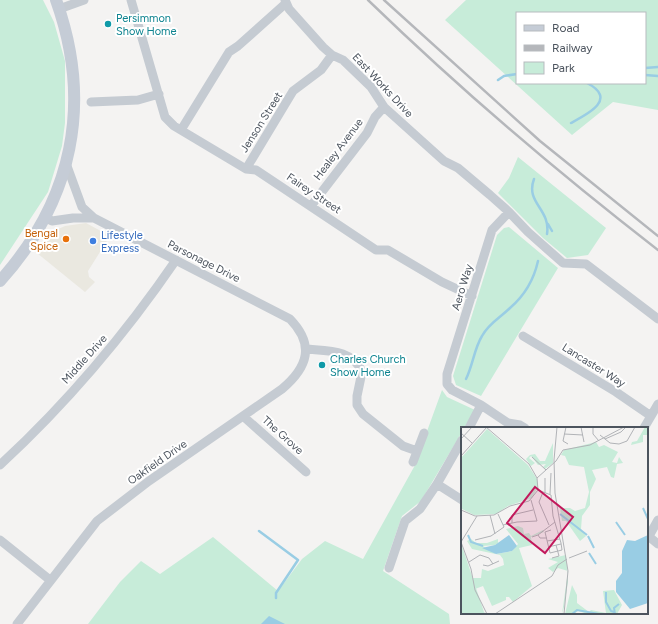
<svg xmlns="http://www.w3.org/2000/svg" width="658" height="624" font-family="Figtree,sans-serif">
	<rect width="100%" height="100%" fill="#f4f3f2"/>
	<path fill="#eae8e0" d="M86,223L110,236L88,271L89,277L95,282L85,292L37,253L54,231L65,226Z"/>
	<path fill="#c7ecd9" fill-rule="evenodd" d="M0,0H43L54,22L65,61V123L62,146L48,192L0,265Z
		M466,0H658V110L613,102L572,135L445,20ZM517,13H645V83H517Z
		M518,157L606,228L588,255L567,258L543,238L498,193L509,178Z
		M509,227L558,268L481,396L456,385L453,376L497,235L504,228Z
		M442,390L447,397L475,410L464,428H462V432L421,501L402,516L383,571L449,614L450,624H88L120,582L141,561L160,574L213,537L278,591L302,559L325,541L363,559L414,467Z"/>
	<path fill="#99cde4" d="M269,616L285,624H261Z"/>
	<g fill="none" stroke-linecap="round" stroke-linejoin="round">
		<path stroke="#99cde4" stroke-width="2.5" d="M645,68L658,67
			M645,75L658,76
			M498,80L504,76L517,74
			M571,123C588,114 618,99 587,83
			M534,179C525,203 551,209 547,234
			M548,224L552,231
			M466,379C473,365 474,349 482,336C489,323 500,318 510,308C524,296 534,279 538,261
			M259,531L298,560L276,593V598"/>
		<path stroke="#c5cbd2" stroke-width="9" d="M131,0L165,117L174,126L246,169L256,170L376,250H388L442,282L472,296
			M285,0L289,9L323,47L332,55L343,60L371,87L384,107L444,161L458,168L490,195L509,212L528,232L563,263L586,264L658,319
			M59,9L84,0
			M91,102L138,100L159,94
			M181,130L229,52L238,46L285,4
			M246,169L293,91L321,70L332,55
			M311,206L367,133L375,117L384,107
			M46,218L52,221L73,218H94
			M523,336L616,392L651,416
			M306,349C327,351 353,349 362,372L357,396V405L363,414L403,446L417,451
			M481,405L508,423L520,425L525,428
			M244,417L306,472
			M469,428L481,405L452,390L447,384V374L492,230L509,212
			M644,428L658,404
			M413,462L424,433
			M0,465C65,405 126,333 176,260
			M437,484L462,440
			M647,535L658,544
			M649,536L658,520
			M0,540L50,580
			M389,568L405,521L420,509L437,484L462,500
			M17,624L97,521L149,481L282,389C308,367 315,345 290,319L94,218L82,207L67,166"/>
		<path stroke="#c5ccd6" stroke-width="12" d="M0,281C73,200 93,103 56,0"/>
		<path stroke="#b5b7bb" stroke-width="2.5" d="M368,0C460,89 557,172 658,250
			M384,0L540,141L658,236"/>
	</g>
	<g fill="#0f9aa8" stroke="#fff" stroke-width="1.5">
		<circle cx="108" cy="24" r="4"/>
		<circle cx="322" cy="365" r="4"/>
	</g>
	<circle fill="#e8710a" stroke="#fff" stroke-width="1.5" cx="66" cy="239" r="4"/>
	<circle fill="#3f7fe0" stroke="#fff" stroke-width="1.5" cx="93" cy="241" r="4"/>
	<g text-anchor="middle" stroke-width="4" stroke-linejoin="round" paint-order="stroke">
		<g font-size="11" fill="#0d838f" stroke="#fff" text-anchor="start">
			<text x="116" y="22">Persimmon<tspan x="116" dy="13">Show Home</tspan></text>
			<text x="330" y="363">Charles Church<tspan x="330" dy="13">Show Home</tspan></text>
		</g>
		<g font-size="11" fill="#4c545e" stroke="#fff">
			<text transform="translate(383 85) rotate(47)" y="4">East Works Drive</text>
			<text transform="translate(261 122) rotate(-58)" y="4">Jenson Street</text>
			<text transform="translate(338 149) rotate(-53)" y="4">Healey Avenue</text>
			<text transform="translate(314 193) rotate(34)" y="4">Fairey Street</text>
			<text transform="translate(204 261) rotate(27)" y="4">Parsonage Drive</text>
			<text transform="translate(462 287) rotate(-73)" y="4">Aero Way</text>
			<text transform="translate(84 359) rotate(-48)" y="4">Middle Drive</text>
			<text transform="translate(594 365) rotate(32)" y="4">Lancaster Way</text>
			<text transform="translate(283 435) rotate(42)" y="4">The Grove</text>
			<text transform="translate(157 462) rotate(-35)" y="4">Oakfield Drive</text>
		</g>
		<g font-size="11" fill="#c56008" stroke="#fff" text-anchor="end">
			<text x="58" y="237">Bengal<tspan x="58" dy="13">Spice</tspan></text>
		</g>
		<g font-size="11" fill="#366cbe" stroke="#fff" text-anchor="start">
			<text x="101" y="239">Lifestyle<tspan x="101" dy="13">Express</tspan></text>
		</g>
	</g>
	<g transform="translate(461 427)">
		<rect width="187" height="187" fill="#f4f3f2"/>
		<path d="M184,0H187V8H182V15L170,18L171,15L176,14ZM26,2L67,38L76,52L77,60L71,71L47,79L35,87L13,88L1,82L0,31ZM135,15L138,20L143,18L157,25L151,35L156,36L158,30L162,36L156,37L153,51L150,50L146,40L131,43L135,52L129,65V78L121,89L120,102L125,109L119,114L105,94H101L99,81H109L114,84L124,81L128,65L123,40L108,38L104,29L100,28L103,23ZM92,16V36L84,42L82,40L85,37L77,38L70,29L68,31L74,36L70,39L65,32L69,28L74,27L79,34H84ZM57,99L62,101L63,107L68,106L70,109L82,103L83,105L70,110L71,118L58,121L71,159L52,175L48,170H45V173L31,179L22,159L14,162L12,151H20L21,142L27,144L43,138L42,132L39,128L11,122L6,114L10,112L15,116H26L37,112V116L34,118L22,119L35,127L51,124L57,117L45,102ZM0,116L23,185L25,187H0ZM105,128L106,139L107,155L103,180L101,187L107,144L97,141L92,145L87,141L97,135L87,132ZM111,158L116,168V176L128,185L130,183L145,186L142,164L153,163L161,178L156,187H127L117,184L113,187H104Z" fill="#c7ecd9"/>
		<path d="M48,108L56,119L51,124L35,127L21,121L34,118ZM187,108V176L169,182L155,165V154L161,146V124L166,113L174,114Z" fill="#99cde4"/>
		<path fill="none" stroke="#99cde4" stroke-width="2" d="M182,81L187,92M99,87L126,108M155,95L164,108M7,108L10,115L22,119M127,109L133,121M128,126L135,137M145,165V175L150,184L153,185M111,187L116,183L138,187M154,187L153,181L158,177"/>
		<path fill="none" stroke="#b1b3b7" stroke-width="1" d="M25,0L68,37L76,51M96,0L93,33L94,66L107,144L103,187M105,0L102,14L107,17M120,0L123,15M132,0V7L138,14M0,6L11,16M103,7L122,8M139,8L149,16L158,17L166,14L174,0M0,12L11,0M144,12L160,5L165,0M0,29L26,0M71,30L85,43M77,63L90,68L92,89L100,116L101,123L89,126L84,105L90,103M82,65L78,75L88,98M84,66V51M89,67L90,46M0,83L14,89L33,88L49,79L68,74L77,63L76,51L95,34L102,23L129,18L163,0M29,88L34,107M51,96V88L72,83M42,98L56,95L76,94L70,73M77,108L94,95M71,110L77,108L79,111H86M14,113L30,109L43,100L37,87M86,114L99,112M0,115L16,89M0,115L10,142L14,163L26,187M87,120L100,117M91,131L98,129L95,118M108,131L126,124M8,135L19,128L28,131L32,137M22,138L27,139L38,134M34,187L91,149L97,138L106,132"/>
		<path fill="#c2185b" fill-opacity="0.15" stroke="#c2185b" stroke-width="2" d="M74,60L112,90L84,126L46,96Z"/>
		<rect width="187" height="187" fill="none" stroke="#4c545e" stroke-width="2"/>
	</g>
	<rect x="516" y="12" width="130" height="72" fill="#ffffff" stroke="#b7bbbf"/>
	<rect x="524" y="25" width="20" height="6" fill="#c5ccd6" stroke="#b7bbbf"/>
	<text x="552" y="32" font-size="12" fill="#4c545e">Road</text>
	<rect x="524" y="45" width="20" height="6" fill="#b5b7bb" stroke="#b7bbbf"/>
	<text x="552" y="52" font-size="12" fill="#4c545e">Railway</text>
	<rect x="524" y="62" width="20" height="12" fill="#c7ecd9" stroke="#b7bbbf"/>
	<text x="552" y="72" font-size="12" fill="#4c545e">Park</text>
</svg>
